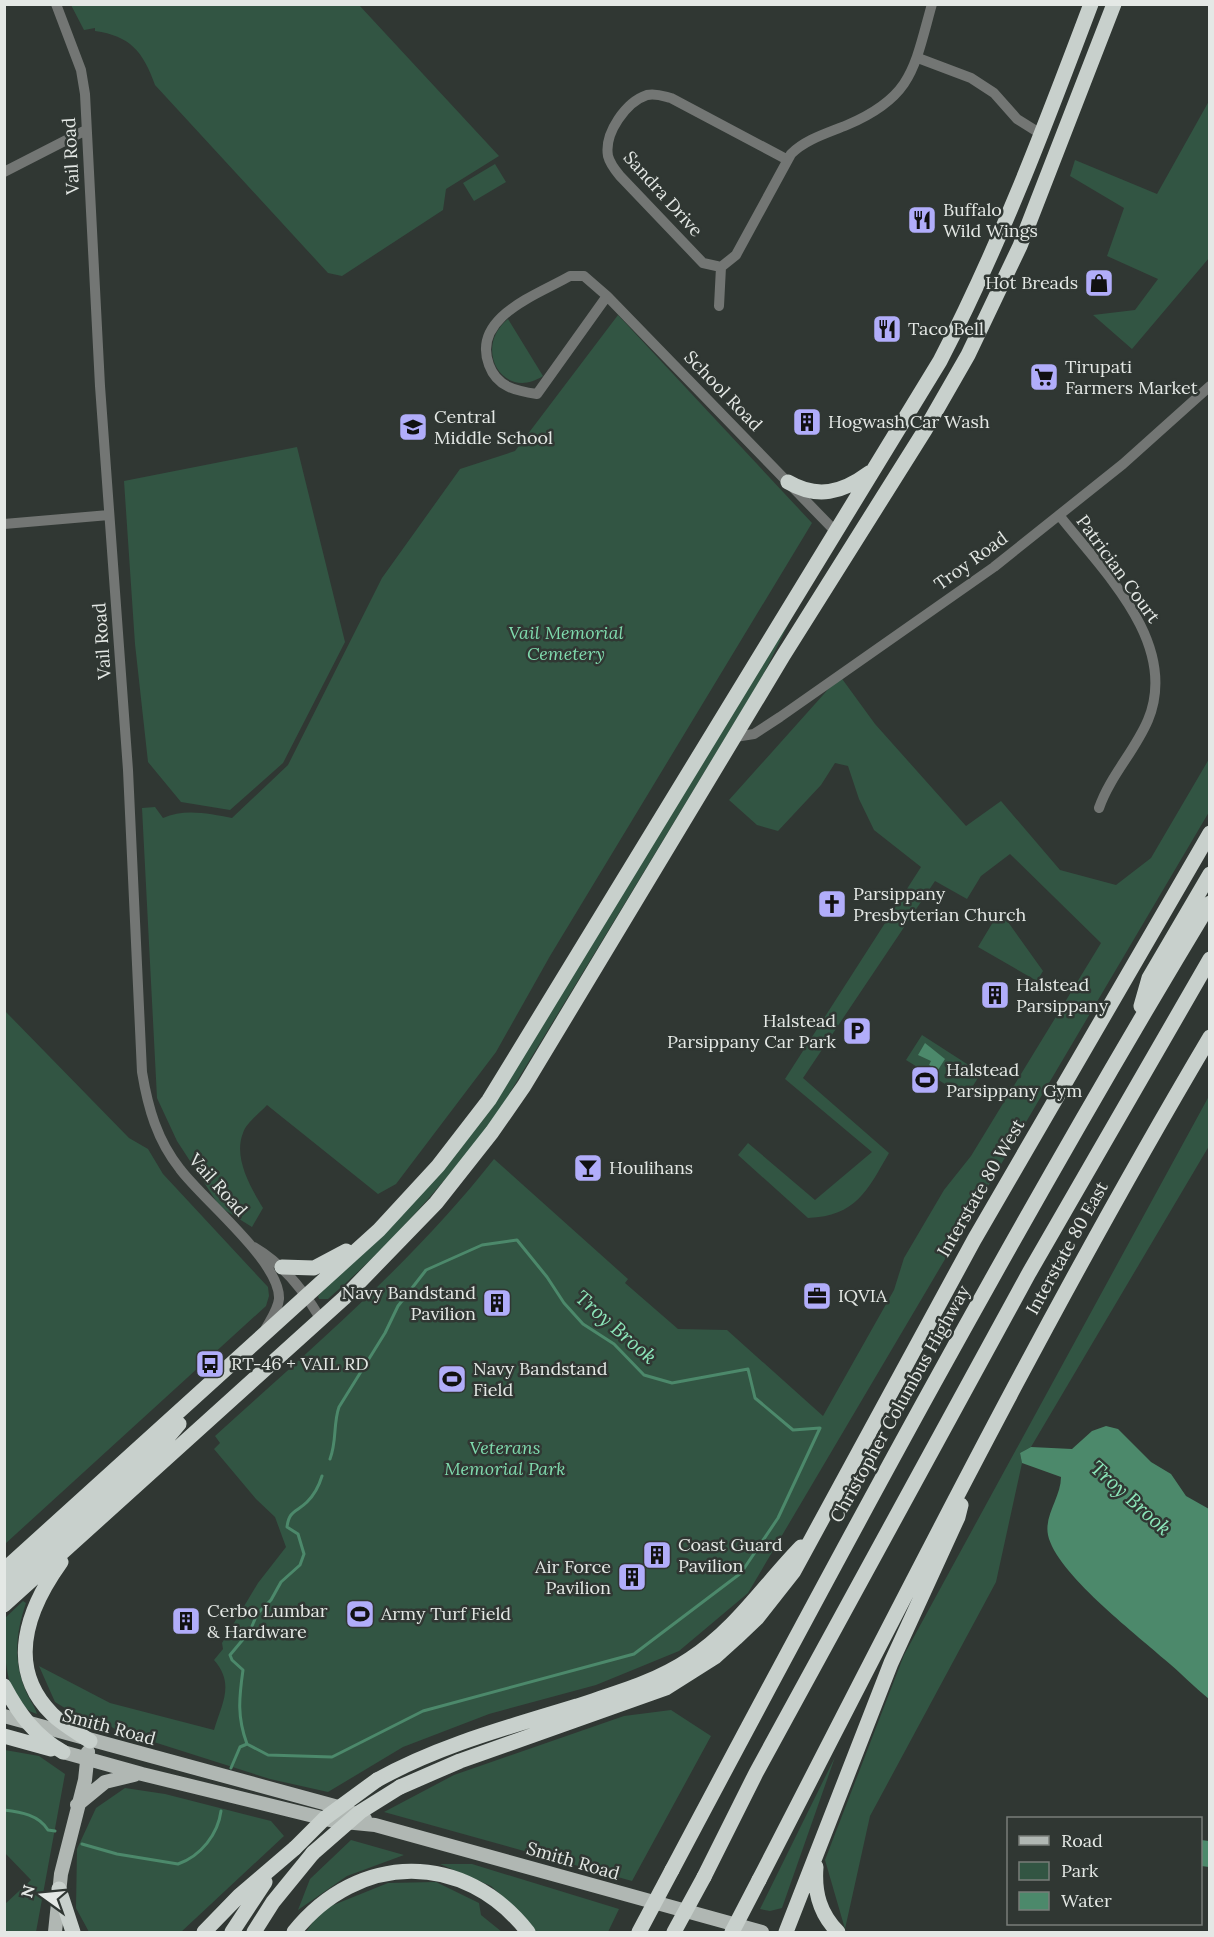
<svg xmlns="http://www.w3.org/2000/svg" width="1214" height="1937" font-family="Lora,serif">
	<rect width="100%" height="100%" fill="#303733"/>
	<path fill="#325543" d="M71,5H359L499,156L446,189L443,210L342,276L328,273L155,85C143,51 130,36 95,31V28L84,30Z
		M1209,101V258L1132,349L1093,315L1135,310L1158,279L1107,256L1124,208L1070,176L1075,160L1157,194Z
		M495,164L506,182L474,201L463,183Z
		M618,315L812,523L550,956L496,1052L396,1184L378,1194L267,1105C260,1113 246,1123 243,1133C233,1158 251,1188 263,1208L252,1227L220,1207L177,1141L157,1098L142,808L155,807L163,818C185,808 210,814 232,818L288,765L382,578L460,469L515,451Z
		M508,319L543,376C503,402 472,348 508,319Z
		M297,447L345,642L283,763L230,810L181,802L148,762L135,644L124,481Z
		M793,615L762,677L497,1114C446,1182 392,1243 328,1299H319L318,1296L496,1100Z
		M840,676L875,724L966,826L1001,801L1060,870L1116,885L1151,858L1209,759V812L748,1593L679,1651L596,1685L489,1714L403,1747L328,1792L270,1779L116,1730L102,1720L78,1716L55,1702L39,1666L110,1703L214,1730C222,1703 235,1684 214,1660L223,1649L222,1643L258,1583L286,1547L275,1517L256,1499L214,1449L220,1443L215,1436C312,1348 413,1262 494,1159L628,1279L625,1283L678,1329L727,1330L823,1416L894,1290L904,1258L944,1190L971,1156L1101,943L1010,854L981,876L967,899L935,881L803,1078L889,1153C867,1191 856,1216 808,1218L738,1155L748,1143L815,1200L872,1152L785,1079L921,867L874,830L859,799L848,766L835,763L821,785L778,831L757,825L729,800Z
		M1003,915L1043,971L1037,981L978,947L996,917Z
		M5,1011L129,1138L148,1149L163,1174L268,1287L269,1296L266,1306L5,1544Z
		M922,1035L981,1073L966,1097L906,1060Z
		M1209,1096V1146L1031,1447L1020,1453L1022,1463L996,1582L870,1816L845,1929L825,1860L904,1655Z
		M23,1601L26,1603C16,1632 13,1660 25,1689C28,1698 35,1706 37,1714C2,1703 5,1648 4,1619Z
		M671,1710L711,1736L632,1881L384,1812L454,1775L624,1716Z
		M5,1750L39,1756L65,1774L36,1932H5V1904L31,1880L5,1853Z
		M835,1757L782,1908L770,1911L760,1909Z
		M125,1788L165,1794L271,1821L284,1836L181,1932H89L76,1908L77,1849L96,1808Z
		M351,1840L404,1855L347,1876L298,1910L310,1879Z
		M440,1864H472L619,1909L608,1932H535L512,1905L491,1886Z
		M436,1882L479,1903L481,1915L502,1932H306L321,1910L388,1883Z"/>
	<path fill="#4c896b" d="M925,1043L945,1059L938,1070L929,1065L931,1061L918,1055Z
		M1106,1426L1118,1429L1151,1462L1171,1474L1186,1496L1209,1509V1699C1194,1687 1180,1672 1164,1659C1135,1633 1056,1573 1048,1535C1044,1515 1061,1497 1061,1477L1022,1463L1020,1453L1031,1447L1072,1449L1092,1431Z
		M1201,1840L1209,1841V1867L1201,1866Z"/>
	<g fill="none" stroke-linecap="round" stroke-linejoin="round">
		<path stroke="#4c896b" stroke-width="3" d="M247,1744L268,1755L332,1757L423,1711L634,1654L741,1573L778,1518L820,1428L793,1430L755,1398L748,1369L672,1383L644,1375L614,1344L583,1324L564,1303L547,1277L517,1240L482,1245L426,1270L398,1306L385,1333L339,1407C333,1424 337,1441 330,1459
			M231,1768L240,1747L247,1744C237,1717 239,1698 243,1670L232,1660L230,1655L250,1631L257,1614L271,1600L281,1582L300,1565L304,1554L298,1534L287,1527C289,1510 297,1512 307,1502C315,1494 319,1486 322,1476
			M4,1810C21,1812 39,1815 48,1830L55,1831
			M82,1844L117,1854L178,1864C201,1856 218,1834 221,1811"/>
		<path stroke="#737674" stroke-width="10" d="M56,4L81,70L85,94L100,386L128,770L142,1072C148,1108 157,1140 180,1169C202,1199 281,1262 279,1299C278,1309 271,1319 266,1328
			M918,58L971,78L994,93L1017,119L1041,134
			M786,159L671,98C663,96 656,93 647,95C626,102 604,133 608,156C610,164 615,170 620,176L703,263L721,267L736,255L791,154C806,139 828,133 847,125C913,97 914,68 932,4
			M4,172L86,130
			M607,296L537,394C516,391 497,387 489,365C471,317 537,295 570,276H584L607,296L836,532
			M719,306L721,267
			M1059,515C1102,570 1180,643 1148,720C1135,751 1110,776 1099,808
			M4,524L109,515
			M735,737L754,734L780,717L994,567L1123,464L1210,386
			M254,1247C283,1264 303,1289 320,1318"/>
		<path stroke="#b0b7b3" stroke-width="14" d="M4,1716L342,1808L365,1819
			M63,1752L142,1774L334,1821L375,1825L762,1932
			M77,1805L105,1782L134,1775
			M55,1932L61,1874L85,1780L88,1752"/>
		<path stroke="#c8d0cc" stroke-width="15" d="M788,482C817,499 842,493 869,473
			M1141,1006L1149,978L1210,874
			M282,1267L314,1268L346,1251
			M61,1562C28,1608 5,1667 52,1714C63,1725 77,1732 90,1741
			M4,1570L379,1230L438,1166L489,1100L940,361C1000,245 1045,126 1091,4
			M4,1591L14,1579L163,1443L179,1424
			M4,1605L344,1298L436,1203L492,1132L524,1086L783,656L925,430L968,355L1020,246L1114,4
			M4,1686C19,1714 35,1736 63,1752
			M4,1736L51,1749
			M377,1780C440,1745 509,1727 577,1706C616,1693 656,1682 690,1659C736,1629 764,1585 801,1547
			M400,1787L460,1761L666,1688L715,1657L736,1638L757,1618L794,1571L974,1240L1210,833
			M816,1867C814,1893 820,1914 838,1932
			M672,1870C845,1544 1019,1219 1210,903
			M704,1877L756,1773L1029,1273L1210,959
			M759,1880C905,1597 1047,1312 1210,1037
			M59,1889L73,1932
			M204,1932L239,1896L295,1848
			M232,1932L265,1882
			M254,1932L273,1902L313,1853
			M294,1932C358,1852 464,1850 528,1932
			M786,1932L891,1663L958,1517L961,1505"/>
		<path stroke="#c8d0cc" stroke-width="15" d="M295,1848L325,1818L377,1780
			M313,1853L360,1812L400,1787
			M639,1932L672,1870
			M674,1932L704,1877
			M732,1932L759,1880"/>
	</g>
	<defs>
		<g id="restaurant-square" transform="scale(1.5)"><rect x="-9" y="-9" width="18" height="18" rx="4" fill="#b1adfa" stroke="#303733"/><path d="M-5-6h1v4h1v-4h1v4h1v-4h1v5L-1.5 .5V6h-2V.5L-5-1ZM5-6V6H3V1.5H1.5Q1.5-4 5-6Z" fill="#111"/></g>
		<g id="shop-square" transform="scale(1.5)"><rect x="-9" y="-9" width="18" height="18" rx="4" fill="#b1adfa" stroke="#303733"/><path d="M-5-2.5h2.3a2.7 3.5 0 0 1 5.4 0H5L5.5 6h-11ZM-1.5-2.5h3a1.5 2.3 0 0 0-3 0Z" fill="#111"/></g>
		<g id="supermarket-square" transform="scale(1.5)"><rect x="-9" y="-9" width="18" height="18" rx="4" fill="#b1adfa" stroke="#303733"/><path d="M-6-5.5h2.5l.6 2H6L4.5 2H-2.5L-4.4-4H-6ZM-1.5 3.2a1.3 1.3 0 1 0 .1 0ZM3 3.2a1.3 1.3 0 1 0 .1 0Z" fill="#111"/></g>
		<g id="building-square" transform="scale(1.5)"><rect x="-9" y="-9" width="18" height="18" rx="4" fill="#b1adfa" stroke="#303733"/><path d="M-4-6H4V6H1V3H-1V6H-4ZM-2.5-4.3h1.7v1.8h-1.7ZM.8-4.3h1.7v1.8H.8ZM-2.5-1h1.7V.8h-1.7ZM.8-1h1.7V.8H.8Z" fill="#111"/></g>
		<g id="school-square" transform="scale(1.5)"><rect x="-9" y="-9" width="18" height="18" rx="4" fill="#b1adfa" stroke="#303733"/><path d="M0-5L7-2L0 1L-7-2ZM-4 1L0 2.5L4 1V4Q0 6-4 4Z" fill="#111"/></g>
		<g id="church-square" transform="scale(1.5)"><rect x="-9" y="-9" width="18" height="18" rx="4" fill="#b1adfa" stroke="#303733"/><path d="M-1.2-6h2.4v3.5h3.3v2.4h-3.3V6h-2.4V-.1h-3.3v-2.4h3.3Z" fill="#111"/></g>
		<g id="parking-square" transform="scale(1.5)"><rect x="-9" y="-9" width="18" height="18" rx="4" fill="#b1adfa" stroke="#303733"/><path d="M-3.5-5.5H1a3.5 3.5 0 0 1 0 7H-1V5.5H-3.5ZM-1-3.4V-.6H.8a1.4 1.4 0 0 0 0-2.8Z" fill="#111"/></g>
		<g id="stadium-square" transform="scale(1.5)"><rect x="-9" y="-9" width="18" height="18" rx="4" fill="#b1adfa" stroke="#303733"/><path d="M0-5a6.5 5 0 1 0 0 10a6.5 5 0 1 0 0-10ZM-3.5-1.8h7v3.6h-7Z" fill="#111"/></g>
		<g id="bar-square" transform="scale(1.5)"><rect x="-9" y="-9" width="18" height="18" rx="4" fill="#b1adfa" stroke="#303733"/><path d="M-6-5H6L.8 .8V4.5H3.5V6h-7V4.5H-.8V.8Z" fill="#111"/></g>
		<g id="office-square" transform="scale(1.5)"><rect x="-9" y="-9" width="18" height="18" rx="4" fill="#b1adfa" stroke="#303733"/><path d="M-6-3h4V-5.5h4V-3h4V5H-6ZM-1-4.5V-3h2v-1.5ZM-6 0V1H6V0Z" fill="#111"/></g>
		<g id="bus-square" transform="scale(1.5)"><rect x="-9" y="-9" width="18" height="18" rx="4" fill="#b1adfa" stroke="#303733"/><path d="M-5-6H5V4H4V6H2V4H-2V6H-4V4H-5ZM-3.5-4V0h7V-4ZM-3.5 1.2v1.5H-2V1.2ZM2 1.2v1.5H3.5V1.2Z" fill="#111"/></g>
	</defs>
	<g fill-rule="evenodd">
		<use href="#restaurant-square" x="922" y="220"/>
		<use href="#shop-square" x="1099" y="283"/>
		<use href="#restaurant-square" x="887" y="329"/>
		<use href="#supermarket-square" x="1044" y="377"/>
		<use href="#building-square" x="807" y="422"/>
		<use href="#school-square" x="413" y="427"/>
		<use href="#church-square" x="832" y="904"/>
		<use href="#building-square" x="995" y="995"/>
		<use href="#parking-square" x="857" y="1031"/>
		<use href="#stadium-square" x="925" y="1080"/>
		<use href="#bar-square" x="588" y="1168"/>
		<use href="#office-square" x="817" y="1296"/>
		<use href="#building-square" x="497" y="1303"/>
		<use href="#bus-square" x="210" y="1364"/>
		<use href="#stadium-square" x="452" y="1379"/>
		<use href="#building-square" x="657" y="1555"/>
		<use href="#building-square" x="632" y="1577"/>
		<use href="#stadium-square" x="360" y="1614"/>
		<use href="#building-square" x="186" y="1621"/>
	</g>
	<g text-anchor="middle" stroke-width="5" stroke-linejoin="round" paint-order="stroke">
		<g font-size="18" fill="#e4e8e5" stroke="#303733">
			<text transform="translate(71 156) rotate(-93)" y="6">Vail Road</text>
			<text transform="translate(663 194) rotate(48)" y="6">Sandra Drive</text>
			<text transform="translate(723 391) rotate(46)" y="6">School Road</text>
			<text transform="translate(971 561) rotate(-36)" y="6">Troy Road</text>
			<text transform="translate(1118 569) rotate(54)" y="6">Patrician Court</text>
			<text transform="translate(102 641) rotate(-94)" y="6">Vail Road</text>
			<text transform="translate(218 1185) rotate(48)" y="6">Vail Road</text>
			<text transform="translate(981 1188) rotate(-60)" y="6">Interstate 80 West</text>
			<text transform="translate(1067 1248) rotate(-61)" y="6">Interstate 80 East</text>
			<text transform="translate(900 1404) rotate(-61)" y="6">Christopher Columbus Highway</text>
			<text transform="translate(109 1727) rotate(15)" y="6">Smith Road</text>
			<text transform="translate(573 1861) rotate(16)" y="6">Smith Road</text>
		</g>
		<g font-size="18" fill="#e4e8e5" stroke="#303733" text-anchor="start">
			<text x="943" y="216">Buffalo<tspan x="943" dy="21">Wild Wings</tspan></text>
			<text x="1078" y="289" text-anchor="end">Hot Breads</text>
			<text x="908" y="335">Taco Bell</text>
			<text x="1065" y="373">Tirupati<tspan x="1065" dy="21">Farmers Market</tspan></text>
			<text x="434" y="423">Central<tspan x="434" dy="21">Middle School</tspan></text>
			<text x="828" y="428">Hogwash Car Wash</text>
			<text x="853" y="900">Parsippany<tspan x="853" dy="21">Presbyterian Church</tspan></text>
			<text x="1016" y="991">Halstead<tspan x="1016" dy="21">Parsippany</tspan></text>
			<text x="836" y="1027" text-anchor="end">Halstead<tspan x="836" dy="21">Parsippany Car Park</tspan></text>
			<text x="946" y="1076">Halstead<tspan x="946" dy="21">Parsippany Gym</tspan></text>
			<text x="609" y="1174">Houlihans</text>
			<text x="476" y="1299" text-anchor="end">Navy Bandstand<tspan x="476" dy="21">Pavilion</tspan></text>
			<text x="838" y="1302">IQVIA</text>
			<text x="231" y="1370">RT-46 + VAIL RD</text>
			<text x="473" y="1375">Navy Bandstand<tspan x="473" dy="21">Field</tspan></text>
			<text x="678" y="1551">Coast Guard<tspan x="678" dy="21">Pavilion</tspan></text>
			<text x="611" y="1573" text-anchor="end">Air Force<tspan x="611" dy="21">Pavilion</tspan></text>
			<text x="207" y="1617">Cerbo Lumbar<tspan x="207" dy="21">&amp; Hardware</tspan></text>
			<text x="381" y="1620">Army Turf Field</text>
		</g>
		<g font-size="18" font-style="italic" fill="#7fdaad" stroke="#303733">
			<text x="566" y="639">Vail Memorial<tspan x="566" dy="21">Cemetery</tspan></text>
			<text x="505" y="1454">Veterans<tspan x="505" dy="21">Memorial Park</tspan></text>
		</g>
		<g font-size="20" font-style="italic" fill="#8ce7ba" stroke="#303733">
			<text transform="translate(616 1327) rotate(41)" y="7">Troy Brook</text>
			<text transform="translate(1131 1498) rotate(42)" y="7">Troy Brook</text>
		</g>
	</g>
	<rect width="1214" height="1937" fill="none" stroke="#e4e8e5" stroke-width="12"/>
	<rect x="1007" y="1817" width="195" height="108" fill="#303733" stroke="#787e7a" stroke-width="1.5"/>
	<rect x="1019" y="1836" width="30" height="9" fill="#b0b7b3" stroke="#787e7a" stroke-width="1.5"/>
	<text x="1061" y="1847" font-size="18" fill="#e4e8e5">Road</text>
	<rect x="1019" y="1862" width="30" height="18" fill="#325543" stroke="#787e7a" stroke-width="1.5"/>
	<text x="1061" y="1877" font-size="18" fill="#e4e8e5">Park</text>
	<rect x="1019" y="1892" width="30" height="18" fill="#4c896b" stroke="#787e7a" stroke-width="1.5"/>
	<text x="1061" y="1907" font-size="18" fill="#e4e8e5">Water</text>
	<g transform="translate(42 1895) rotate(285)" stroke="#303733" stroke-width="4.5" paint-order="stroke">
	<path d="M0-4.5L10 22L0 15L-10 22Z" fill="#e4e8e5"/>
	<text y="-9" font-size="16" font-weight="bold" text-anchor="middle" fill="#e4e8e5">N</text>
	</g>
</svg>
